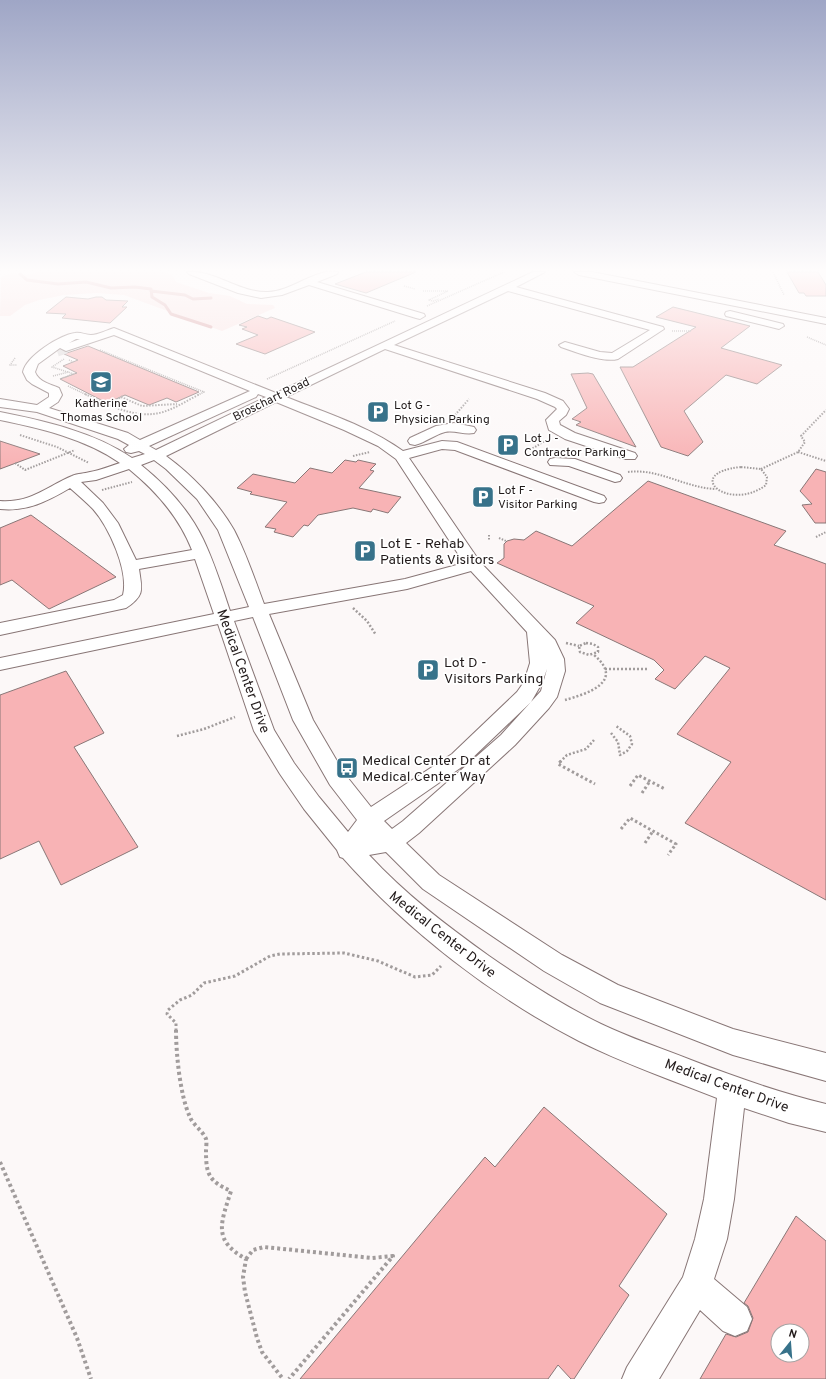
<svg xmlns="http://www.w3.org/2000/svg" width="826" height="1379" font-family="Overpass,sans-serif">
	<rect width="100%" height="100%" fill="#fcf8f8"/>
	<path fill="#f9dede" d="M39,272H164L172,275L176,282L209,293L230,296L247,304L273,305L275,308L222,331L124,295L97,293L64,295L39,300L25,305L10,316H0L1,277L13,273L27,275Z"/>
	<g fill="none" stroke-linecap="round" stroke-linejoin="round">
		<path stroke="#d39093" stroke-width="3" d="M20,274L27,280L58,284L86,282L111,288L135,287L151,289L152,297L165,305L171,314L211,327
			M151,291L185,295L193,299L211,298"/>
	</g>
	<path fill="#f8b3b5" stroke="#897777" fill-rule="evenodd" d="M366,272H416L366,293L335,284Z
		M787,272H818L826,285V296H806L804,293H799Z
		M66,297L88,299L96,297H102L106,300L128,301L122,307H127L110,323L62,318L66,314L46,313Z
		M673,307L750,326L721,348L782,365L757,384L726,375L684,411L703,442L688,456L661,447L620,367H633L696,327L656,317Z
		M258,316L267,319L271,317L315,332L265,354L236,344L258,335L242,329L247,327L239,325Z
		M88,346L199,392L176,402L167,398L149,405L125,395L107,403L60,379L77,373L63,366L78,360L64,354Z
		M588,373L593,374L636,447L576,425L581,422L572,419L587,408L571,374Z
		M0,441L40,454L0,469Z
		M345,460L356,462L358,460L376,464L370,470L374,471L359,488L401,497L388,513L373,509L371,512L353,508L318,515L308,526L304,525L293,537L274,532L276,529L265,527L287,502L250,494L252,492L237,488L253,474L295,483L310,468L332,473Z
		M816,469L826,472V523H815L802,505L812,504L800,491Z
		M648,481L786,531L774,545L826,564V900L685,823L731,762L677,734L730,668L705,656L675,689L655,679L664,670L654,660L576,623L594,606L497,563L504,558V544L507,541L514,539L524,540L536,531L572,546Z
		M31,515L116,577L49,609L12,580L0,585V528Z
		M66,671L104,733L74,747L138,847L61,885L39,841L0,859V695Z
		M544,1107L667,1214L619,1286L629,1295L574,1379H571L558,1365L548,1379H300L485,1157L495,1167Z
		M796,1216L826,1241V1379H700L726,1334L736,1337L748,1332L753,1318L748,1306L744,1303ZM778,1331H802V1355H778Z"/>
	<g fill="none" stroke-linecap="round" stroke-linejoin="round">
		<path stroke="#dbd7d7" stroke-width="11" stroke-dasharray="11 5.5" stroke-linecap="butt" d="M57,351L66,348"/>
		<g stroke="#887676" stroke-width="2">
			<path id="minor" d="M187,272C213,269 239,293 268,292C289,291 306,276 326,272C330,271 335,272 338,272L337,274L317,282L424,314L425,316L420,319L416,318L309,285L282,295L261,298L238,293L189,274Z
				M533,272H545L516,287L663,327L664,329L618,359C603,363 576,352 561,347L559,345L565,342L600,352L612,353L650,330L508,291L394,345L545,393L563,401L569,409L566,415L559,421L560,425L575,433L635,453L637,456L635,459H625L565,439L549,430L546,420L557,409L555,407L537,399L385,349L286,397C326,413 368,426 403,451L442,441L457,442L604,496L606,499L604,502L599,503L594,502L455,450L442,449L409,458L480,562L555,640L564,659L565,671L557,697L549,708L515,745L419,833L406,843L439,875L562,955L618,985L733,1029L826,1053V1081L733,1055L600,1003L544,971L423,889L386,852L369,855C405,894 447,926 489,956C525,981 562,1005 601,1024C630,1038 661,1048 691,1060C735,1077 780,1093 826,1104V1132L789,1123L744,1108L734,1199L727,1239L714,1279L747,1307L752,1319L747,1331L735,1336L723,1331L700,1310L659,1379H622L627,1367L683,1277L695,1239L704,1199L717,1098C671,1080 623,1063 579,1041C493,997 408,931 343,858L340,857L337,850L304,809L280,774L254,731L218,624L0,670V658L214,614L195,559L139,569C142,590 145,595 126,608L0,635V623L114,600L123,595C129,571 109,527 93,509C86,502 78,495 70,488C48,501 27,512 0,509V501C31,503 46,487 72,476C78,473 84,474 90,472C101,470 110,466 120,463C86,439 40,428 0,420V412C45,421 94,432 132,458L145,454L139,451L131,453L126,452L124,449L129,445L118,439L37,412L0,407V399L37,405L49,397V393L32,384L27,380L23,372C26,356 60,335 75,333C81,332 85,335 91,335C98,335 107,330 114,328L276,393ZM114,335L250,391L140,440L128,433L49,408L58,402L62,395L59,388C50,384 39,382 35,372L38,364L60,348L66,351ZM76,339H80L69,343ZM258,394L266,397L156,450L149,446L256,397ZM276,402L344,430L378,446L396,459L464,563L405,579L264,604C255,580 246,553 234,530C218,502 191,474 166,456ZM154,460L166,469L197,499L218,530L249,607L230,611C222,587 214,562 203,539C189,510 166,485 141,465ZM129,469C156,491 179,517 192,550L136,560L118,523L103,503L81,482L96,480ZM471,571L527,632L530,663L524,682L517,692L452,754L371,807L344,773L313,720L269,614L407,589ZM253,617L293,720L330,785L357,820L348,832L319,797L294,763L274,730L234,621ZM547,669L541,691L501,735L403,821L392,829L384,821L466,764L531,702L542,683Z
				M574,272H592L826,318V324L579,275Z
				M730,311L783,324L784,326L779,329L726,316L725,314L726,312Z
				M454,423L474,427L476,430L474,433C464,435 455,430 445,432C434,435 426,442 415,445L410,444L408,441L410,438L436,426Z
				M555,458L575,459L620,475L622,478L620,481L615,482L569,466L550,465L548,462L550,459Z"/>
		</g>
		<path stroke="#a19c9c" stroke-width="1.5" stroke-dasharray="1 1" stroke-linecap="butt" d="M773,272L784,295
			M404,286L415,289
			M423,291H448L429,300L433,301L439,299
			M427,306L504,272
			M672,331H692
			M807,337L826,345
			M100,350L204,392L198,395
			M15,358L10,365H17
			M64,359L52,367L74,374
			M69,360L74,362
			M53,376L69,372
			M60,379L73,374
			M267,379L395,321
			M68,386L87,395"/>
		<path stroke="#a19c9c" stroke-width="2" stroke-dasharray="1.5 1.5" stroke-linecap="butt" d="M85,394C109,405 136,420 163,412C176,408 188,400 200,394
			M121,397L142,406L177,404
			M108,404L123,396
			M455,415L469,399
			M20,435L57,447L89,463
			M530,450L548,439
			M798,452L826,461
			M353,456L370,452
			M15,463L25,470L75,450
			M741,467L761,469L767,477L766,485C729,513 681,473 741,467Z
			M761,469L798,452L805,442L801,436L826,410
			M628,472C659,468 685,488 716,489
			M102,490L132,482
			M489,535V540
			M816,537L826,532
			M499,538L506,541"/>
		<path stroke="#a19c9c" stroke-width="2.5" stroke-dasharray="2 2" stroke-linecap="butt" d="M353,608L367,621L376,635
			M566,643L579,646
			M586,643L593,644L598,647V652L589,655L580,652L579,646Z
			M605,669H648
			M565,700C586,694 626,682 594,655
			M611,733L618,742L620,755L627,751L632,744L630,736L616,726
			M177,736L204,729L235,717
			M560,762L567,755L586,749L594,740"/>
		<path stroke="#a19c9c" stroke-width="3" stroke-dasharray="2.5 2.5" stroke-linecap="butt" d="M561,761L558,764L595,784
			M630,786L638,775L665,789
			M642,793L650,781
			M621,829L630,818L676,844L668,855
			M645,843L653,831
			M176,1031V1023L167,1014L168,1010L180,1000L192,995L204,983L235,976L270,956L280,954L344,953L378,961L415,977L432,975L441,966"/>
		<path stroke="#a19c9c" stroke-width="4" stroke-dasharray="3 3" stroke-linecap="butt" d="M176,1030C176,1053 180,1096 190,1117C193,1125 203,1131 206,1139C207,1142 206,1148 206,1151C206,1175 209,1181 231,1191C221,1223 212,1240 246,1259L243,1277L245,1292L257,1338L262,1352L283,1379
			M0,1162L77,1338L91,1379
			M246,1259L253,1250L264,1247L372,1258L393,1256L289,1379"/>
		<use href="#minor" fill="#fff" fill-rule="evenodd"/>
	</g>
	<linearGradient id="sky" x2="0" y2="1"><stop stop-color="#9fa6c6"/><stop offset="0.58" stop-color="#fefcfc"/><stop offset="1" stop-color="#fefcfc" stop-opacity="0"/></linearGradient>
	<rect width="826" height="465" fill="url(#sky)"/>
	<defs>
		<g id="school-square" transform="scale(1.15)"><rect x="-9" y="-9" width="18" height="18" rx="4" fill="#37728a" stroke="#fff"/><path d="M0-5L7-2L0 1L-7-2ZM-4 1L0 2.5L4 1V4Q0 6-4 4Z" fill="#fff"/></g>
		<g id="parking-square" transform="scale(1.15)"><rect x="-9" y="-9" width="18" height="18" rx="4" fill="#37728a" stroke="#fff"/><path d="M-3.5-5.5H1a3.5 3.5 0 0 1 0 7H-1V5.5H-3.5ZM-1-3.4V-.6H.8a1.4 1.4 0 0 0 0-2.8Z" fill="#fff"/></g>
		<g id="bus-square" transform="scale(1.15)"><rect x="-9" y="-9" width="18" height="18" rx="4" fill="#37728a" stroke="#fff"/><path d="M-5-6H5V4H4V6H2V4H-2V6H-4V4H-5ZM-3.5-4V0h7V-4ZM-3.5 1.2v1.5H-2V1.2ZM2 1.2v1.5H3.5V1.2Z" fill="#fff"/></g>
	</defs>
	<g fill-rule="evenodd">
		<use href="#school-square" x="101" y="382"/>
		<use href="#parking-square" x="378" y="412"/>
		<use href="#parking-square" x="508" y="445"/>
		<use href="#parking-square" x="483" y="497"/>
		<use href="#parking-square" x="365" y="551"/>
		<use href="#parking-square" x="428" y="670"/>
		<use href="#bus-square" x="347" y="768"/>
	</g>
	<g text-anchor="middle" stroke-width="3.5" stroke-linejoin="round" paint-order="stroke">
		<g font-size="12" fill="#211a1a" stroke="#fff">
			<text transform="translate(271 399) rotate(-26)" y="4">Broschart Road</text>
		</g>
		<g font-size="12" fill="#211a1a" stroke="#fff" text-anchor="start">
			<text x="101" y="407" text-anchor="middle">Katherine<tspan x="101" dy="14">Thomas School</tspan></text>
			<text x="394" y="409">Lot G -<tspan x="394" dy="14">Physician Parking</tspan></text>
			<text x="524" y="442">Lot J -<tspan x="524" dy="14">Contractor Parking</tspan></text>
			<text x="498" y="494">Lot F -<tspan x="498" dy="14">Visitor Parking</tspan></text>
		</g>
		<g font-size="14" fill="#211a1a" stroke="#fff" text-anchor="start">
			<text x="380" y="548">Lot E - Rehab<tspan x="380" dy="16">Patients &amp; Visitors</tspan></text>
			<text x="444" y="667">Lot D -<tspan x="444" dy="16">Visitors Parking</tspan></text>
			<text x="362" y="765">Medical Center Dr at<tspan x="362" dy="16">Medical Center Way</tspan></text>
		</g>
		<g font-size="14" fill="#211a1a" stroke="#fff">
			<text transform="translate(244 671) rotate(70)" y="5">Medical Center Drive</text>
			<text transform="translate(443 934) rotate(38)" y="5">Medical Center Drive</text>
			<text transform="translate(727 1085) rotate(20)" y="5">Medical Center Drive</text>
		</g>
	</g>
	<g transform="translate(790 1343) rotate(17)"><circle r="19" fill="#ffffff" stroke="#a6a3a3"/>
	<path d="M0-3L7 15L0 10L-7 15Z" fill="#37728a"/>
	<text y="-6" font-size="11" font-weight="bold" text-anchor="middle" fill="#211a1a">N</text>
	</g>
</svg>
